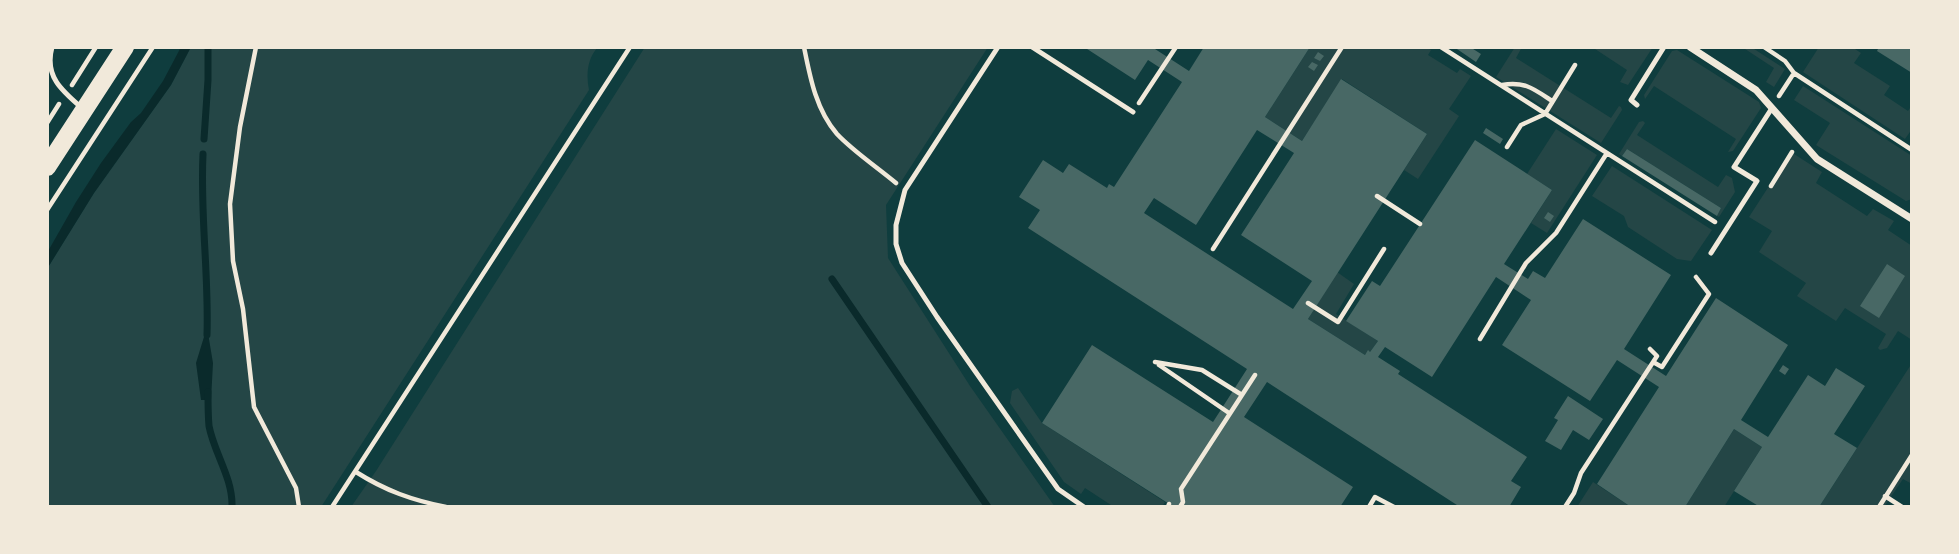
<svg xmlns="http://www.w3.org/2000/svg" width="1959" height="554" font-family="Quicksand,sans-serif">
	<rect width="100%" height="100%" fill="#0f3d3e"/>
	<path fill="#244646" d="M191,47H598C587,59 586,75 589,90L321,507H47V269L94,193L171,85Z
		M645,47H988L886,205L888,258L970,386L1055,507H351L376,471Z
		M1310,47H1426L1431,50L1428,55L1457,73L1460,69L1471,76L1449,109L1459,116L1418,179L1404,170L1427,134L1342,79L1302,141L1265,117Z
		M1515,47H1522L1516,58L1611,118L1619,106L1621,107L1622,110L1601,143L1496,77Z
		M1592,47H1653L1628,85L1620,82L1627,70Z
		M1742,47H1751L1785,69L1774,87L1766,82L1774,68Z
		M1819,47H1852L1861,53L1854,63L1890,86L1884,95L1908,111L1912,105V129L1905,139L1803,72Z
		M1677,50L1759,102L1761,108L1733,151L1728,152L1736,139L1654,86L1645,99L1644,95L1672,51Z
		M1803,86L1912,156V199L1906,201L1816,145L1830,123L1794,100Z
		M1643,121L1645,123L1637,135L1718,187L1726,175L1732,178L1735,192L1719,217L1717,216L1721,208L1627,149L1622,156L1619,154L1639,122Z
		M1556,129L1597,155L1547,233L1531,223L1552,190L1527,174Z
		M1791,152L1822,172L1816,183L1867,216L1873,209L1894,221L1888,230L1912,246V340L1898,331L1887,348L1880,350L1878,348L1886,334L1845,308L1836,321L1797,296L1806,283L1759,252L1772,231L1749,217Z
		M1612,166L1712,230L1691,261L1677,259L1628,227L1624,216L1592,196Z
		M1337,272L1354,284L1336,314L1378,341L1370,352L1368,351L1365,355L1308,319Z
		M1912,363V484L1903,479L1884,507H1819Z
		M1018,388L1042,423L1165,502L1162,507H1114L1085,488L1081,494L1064,482L1010,403L1012,391Z
		M1734,429L1762,447L1724,507H1685Z
		M1593,482L1631,507H1577Z"/>
	<path fill="#0a2a2b" d="M181,47H191L171,85L94,193L47,269V253L76,202L101,163L131,122L141,113L163,81Z
		M207,327L213,363L211,400H201L196,363Z"/>
	<g fill="none" stroke-linecap="round" stroke-linejoin="round">
		<path stroke="#0a2a2b" stroke-width="7" d="M204,139L208,80V47
			M203,154C200,215 209,275 207,335
			M832,279L988,507
			M208,392C208,403 208,415 209,426C214,453 233,478 232,507"/>
	</g>
	<path fill="#486865" fill-rule="evenodd" d="M1084,47H1156L1155,49L1189,71L1204,47H1310L1265,117L1302,141L1341,79L1427,134L1308,319L1365,355L1368,350L1370,352L1378,341L1346,321L1372,281L1380,286L1475,140L1552,190L1504,264L1528,279L1533,271L1545,278L1583,219L1671,275L1624,349L1666,376L1716,298L1788,345L1741,420L1768,437L1808,375L1825,386L1836,368L1865,386L1834,434L1857,448L1819,507H1760L1734,491L1762,447L1734,429L1685,507H1631L1597,484L1659,387L1617,360L1590,401L1502,345L1531,300L1496,277L1432,377L1385,347L1378,357L1400,371L1398,374L1527,457L1511,481L1521,487L1509,507H1499L1496,505L1495,507H1460L1267,382L1244,417L1353,487L1340,507H1174L1042,423L1092,345L1213,422L1247,369L1028,228L1040,210L1019,197L1043,160L1063,173L1069,164L1107,188L1109,184L1114,187L1182,82L1148,60L1135,80ZM1257,130L1294,153L1241,235L1312,281L1293,309L1144,213L1154,198L1196,225Z
		M1454,47H1470L1481,54L1476,62Z
		M1879,47H1912V73L1877,51Z
		M1318,52L1324,56L1320,61L1314,58Z
		M1312,62L1318,65L1314,71L1308,67Z
		M1486,128L1503,139L1500,144L1483,133Z
		M1627,149L1721,208L1717,216L1622,156Z
		M1548,212L1554,216L1550,222L1544,218Z
		M1887,264L1905,276L1879,318L1860,306Z
		M1783,365L1789,369L1785,375L1779,371Z
		M1568,396L1603,419L1589,440L1573,430L1561,450L1545,441L1558,420L1554,418Z"/>
	<g fill="none" stroke-linecap="round" stroke-linejoin="round">
		<path stroke="#f1e9da" stroke-width="4.5" d="M256,47L240,127L230,204L233,261L243,309L254,407L296,488L299,507
			M804,47C810,77 816,110 837,134C854,152 877,167 896,183
			M1441,47L1715,222
			M1764,47L1785,61L1794,73L1912,150
			M72,85L96,47
			M1502,85C1525,81 1534,89 1552,101
			M1779,96L1794,73
			M1139,103L1176,47
			M47,123L59,104
			M1507,147L1521,125L1545,114L1575,65
			M1771,186L1792,152
			M1377,196L1420,224
			M47,210L153,47
			M1213,249L1342,47
			M1308,303L1338,322L1384,249
			M1480,339L1526,263L1556,233L1607,153
			M1155,362L1202,370L1242,395
			M1653,362L1662,367L1709,294L1696,277
			M1159,365L1229,413
			M356,472C386,491 412,500 446,507
			M1885,496L1902,507
			M332,507L630,47
			M1168,507L1169,504
			M1180,507L1183,502L1181,489L1255,375
			M1369,507L1375,497L1394,507
			M1565,507L1574,493L1581,473L1657,356L1650,349
			M1879,507L1912,455"/>
		<path stroke="#f1e9da" stroke-width="5" d="M52,47C44,76 62,91 82,108
			M998,47L905,190L896,225V244L902,263L937,317L1058,489L1084,507
			M1032,47L1133,112
			M1637,105L1631,100L1664,47
			M1711,253L1757,181L1734,167L1772,108"/>
		<path stroke="#f1e9da" stroke-width="7" d="M1690,47L1756,90L1817,159L1912,219"/>
		<path stroke="#f1e9da" stroke-width="18" d="M47,167L125,47"/>
	</g>
	<rect width="1959" height="554" fill="none" stroke="#f1e9da" stroke-width="98"/>
</svg>
